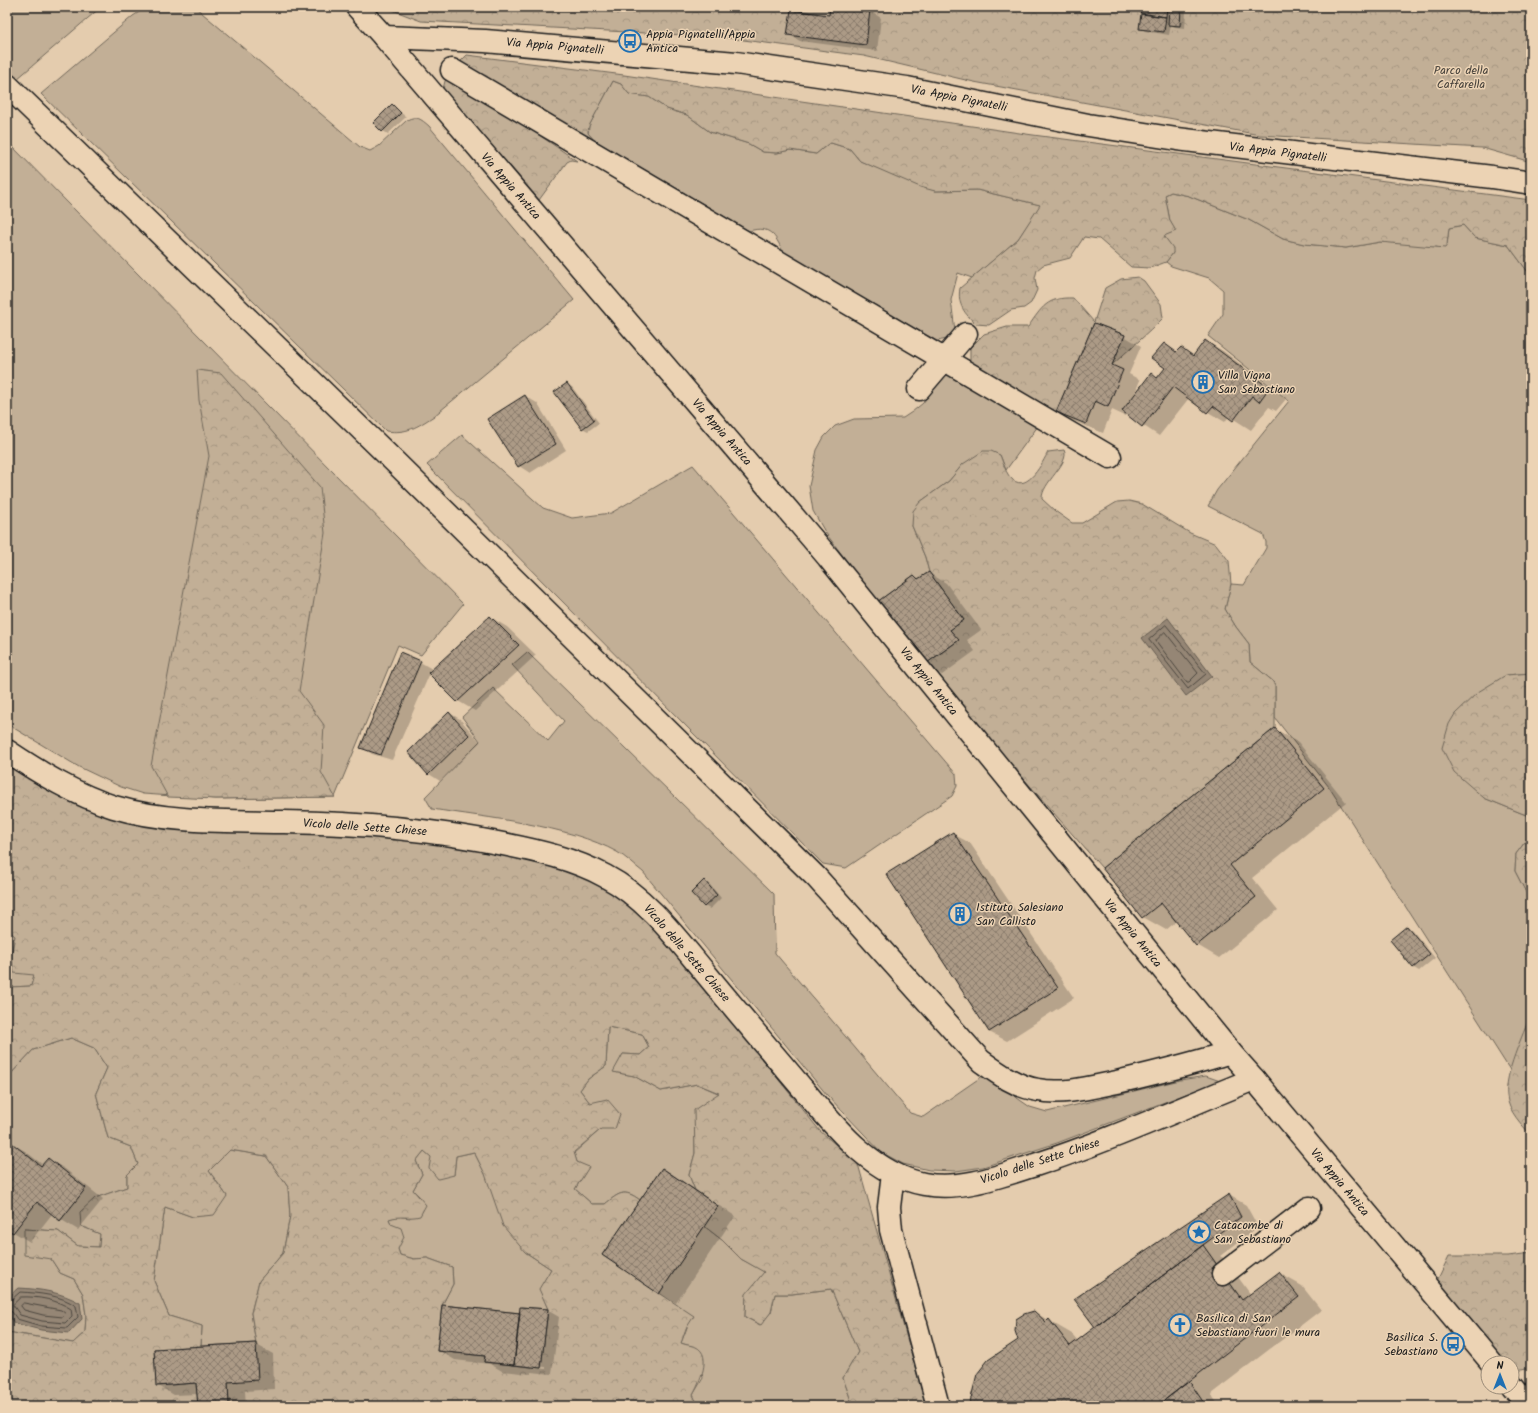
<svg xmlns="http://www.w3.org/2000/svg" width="1538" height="1413" font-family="Kalam,sans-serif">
	<defs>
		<pattern id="forest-crowns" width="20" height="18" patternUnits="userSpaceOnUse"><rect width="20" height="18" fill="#c2af96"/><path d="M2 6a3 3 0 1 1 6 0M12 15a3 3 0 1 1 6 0" fill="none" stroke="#a69681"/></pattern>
		<pattern id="building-cross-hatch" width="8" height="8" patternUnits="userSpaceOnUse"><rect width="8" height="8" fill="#ac9a86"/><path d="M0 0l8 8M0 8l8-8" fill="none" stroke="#8b7d6d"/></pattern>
	</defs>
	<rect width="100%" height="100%" fill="#e4ccae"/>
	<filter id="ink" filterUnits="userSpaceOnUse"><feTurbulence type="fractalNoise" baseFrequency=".025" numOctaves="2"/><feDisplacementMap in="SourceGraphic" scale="8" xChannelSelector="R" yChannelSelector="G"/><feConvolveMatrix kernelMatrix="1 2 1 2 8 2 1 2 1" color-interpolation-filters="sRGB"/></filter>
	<g filter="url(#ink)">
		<path fill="#c2af96" stroke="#6f6659" d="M7,7H101L17,79L7,69Z
			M147,7H195L360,147L370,151L379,146L407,120C416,115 421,119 429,126L574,300L434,416C417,427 407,434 386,431L41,94L133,16Z
			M613,81L621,84L629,94L649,97L667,109L687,115L710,132L749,144L763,152L777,153L790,150L816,154L828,144L831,143L850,149L860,161L935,191L977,190L1041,205L1018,239L972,278L958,273L951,300L955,331L947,339L937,341L783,252C775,235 770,225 749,231L594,140L588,133L589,126Z
			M7,141L463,604L421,655L398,645L335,797L216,799L143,794L121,787L79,767L7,724Z
			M1171,192L1189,196L1249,220L1283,239L1304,244L1346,248L1380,242L1447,245L1449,228L1463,225L1475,238L1508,245L1531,276V673L1506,675L1484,798L1531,817V834L1516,854L1515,871L1531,902V1014L1510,1070L1329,787L1275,718V683L1250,662L1249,644L1236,627L1225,609L1231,584L1244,585L1266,548V542L1263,534L1208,506L1217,490L1289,401L1208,336L1223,314V290L1209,278L1171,266L1166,262L1173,253L1164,235L1175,231L1170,221L1165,195Z
			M946,370L1038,426L1006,470L1000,455L963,464L949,481L920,502L912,526L925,557L929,572L918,579L914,575L877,602L825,532L813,511L809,486L817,450L824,437L835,426L854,419L903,418L912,412L923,403Z
			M462,435L543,508L572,518L611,513L693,465L956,774L957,786L952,796L846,868L823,864L427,465Z
			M527,652L774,894L775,953L910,1113L923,1117L984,1075L1030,1107L1047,1112L1180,1080L1206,1076L1220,1081L1057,1143L983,1167L956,1171L929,1170L903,1164L881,1152L827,1095L643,872C635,866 626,857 617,852C568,825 488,818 432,809L425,797L480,741L462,717L493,688L548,741L564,721L512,665Z
			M7,929L15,936L11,956L34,975L31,986L10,987L7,986Z
			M608,1027L642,1034L649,1047L640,1055L623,1054L614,1072L634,1076L661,1091L697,1084L720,1094L695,1134V1153L689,1175L695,1190L662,1168L640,1200C624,1188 619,1193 605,1204H592L575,1189L588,1168L577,1162L574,1153L601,1129L590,1103L580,1090L588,1079L606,1066Z
			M71,1038L94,1048L107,1068L96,1093L108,1138L131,1147L138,1164L127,1175V1187L95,1198L81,1226L100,1234L99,1247L78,1246L58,1231L24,1229L51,1259L60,1273L74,1279L83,1294L86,1315L85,1332L73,1343L7,1332V1078L33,1050Z
			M230,1150L266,1156L288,1187L290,1216L283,1253L259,1281L251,1313L256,1343L201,1346L202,1326L169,1316L154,1281L165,1207L193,1217L227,1196L209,1171Z
			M424,1151L454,1175L456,1156L474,1152L525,1252L551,1269L540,1289L548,1309L521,1307L520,1313L442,1305L453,1284L452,1267L427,1258L414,1259L400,1255L398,1249L403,1237L391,1224L389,1219L397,1216L410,1218L420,1197L413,1190L422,1174L416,1161Z
			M704,1226L722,1240L741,1259L765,1272L746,1295L745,1317L760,1325L771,1312L775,1294H792L831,1289L858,1352L843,1378L853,1406H698L693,1395L703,1378L697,1348L681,1343L687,1327L659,1294Z"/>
		<path fill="url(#forest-crowns)" stroke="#6f6659" fill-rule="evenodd" d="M385,7H1531V162L1482,148L1260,135L974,82L864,56L721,37L421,21Z
			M467,55L624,75L1033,135L1531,200V276L1508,245L1475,238L1463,225L1449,228L1447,245L1445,248L1380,242L1346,248L1304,244L1283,239L1249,220L1189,196L1171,192L1165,195L1170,221L1176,231L1164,236L1173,248V253L1166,262L1150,268L1131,267L1099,239L1084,237L1070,258L1043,265L1037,270L1035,278L1037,290L1031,303L1024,308L1011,310L989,325L976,324C965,314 957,305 960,288L1018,239L1040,205L977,190L935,191L920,187L860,161L850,149L831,143L828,144L816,154L790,150L777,153L763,152L749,144L710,132L687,115L667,109L649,97L629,94L621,84L613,81L589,126L588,133L594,140L459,63Z
			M450,74L577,161L571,160L567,162L539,200L443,89L445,81Z
			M1138,277L1144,281L1161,304L1163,318C1147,335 1129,349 1112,365L1125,335L1094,323L1056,412L970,367V348L984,334L1007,327H1028C1042,307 1047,297 1073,298L1094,322L1105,288L1121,279Z
			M197,370L221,373L320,487L325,533L299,691L324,725L321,772L335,797L216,799L168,797L151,766L209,456L199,400Z
			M1064,450C1071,463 1041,483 1042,499L1055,511L1072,523H1082L1117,502L1129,501L1142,504L1190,533L1216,544L1229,561L1231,584L1225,609L1236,627L1249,644L1250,662L1275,683V728L1102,868L924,665L958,641L950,630L964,620L929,572L925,557L912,526L913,511L920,502L949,481L963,464L983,451H991L1000,455C1003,462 1006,475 1013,480C1028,492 1043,462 1048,452Z
			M1531,673V817L1484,798L1454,772L1442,748L1449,724L1455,714L1478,692L1506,675Z
			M7,760L68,797L378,831L544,861L595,879L630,902L667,941L820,1131L858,1164L926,1406H853L843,1378L858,1352L831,1289L792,1294H775L771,1312L761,1325L745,1317L746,1294L764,1272L741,1259L722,1240L704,1226L718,1206L695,1190L689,1175L695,1153L694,1110L719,1093L697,1084L661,1091L634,1076L613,1072L623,1054L640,1055L649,1047L642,1034L608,1027L606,1066L588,1079L580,1090L590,1103L607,1099L620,1114L615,1129H601L574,1152L577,1162L589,1167L575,1189L592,1204H605C619,1193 624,1188 640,1200L602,1255L694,1316L687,1327L681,1343C685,1345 691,1345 696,1347C713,1355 699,1384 693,1395L698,1405L701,1406H229L228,1382L256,1343L251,1313L259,1281L283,1253L290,1216L288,1187L266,1156L230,1150L209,1171L227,1196L214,1215L193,1217L165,1207L154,1281L169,1316L202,1326L201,1346L154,1349L157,1386L196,1383L198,1406H7V1332L73,1343L85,1332L86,1315L83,1294L74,1279L60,1273L51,1259L24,1255V1229L58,1231L78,1246L99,1247L100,1234L81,1226L80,1212L95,1198L127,1187V1175L138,1164L131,1147L108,1138L96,1093L107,1068L94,1048L71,1038L33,1050L7,1078V986L10,987L31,986L34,975L14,973L11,956L15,936L7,929ZM424,1151L431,1157L429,1168L438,1179L454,1175L456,1156L474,1152L485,1174L503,1226L525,1252L551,1269L539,1289L548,1309L541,1368L484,1362L485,1356L437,1351L442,1305L453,1284L452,1267L427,1258L414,1259L400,1255L398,1249L404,1237L401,1228L391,1224L389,1219C400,1215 409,1219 420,1216L426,1205L413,1190L422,1174L416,1161Z
			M1531,834V902L1515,871L1516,854Z
			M1531,1014V1135C1522,1125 1508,1111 1507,1096C1504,1074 1523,1035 1531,1014Z
			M1531,1253V1368L1512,1372V1363H1497L1436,1283L1449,1256H1508Z"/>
		<path fill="#958674" stroke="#655c51" d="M1168,618L1212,676L1186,696L1142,638Z
			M18,1288C40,1289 61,1292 80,1303L82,1319L69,1333L41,1330L14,1323C4,1307 4,1300 18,1288Z"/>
		<path fill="#0003" fill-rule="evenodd" d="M831,7L870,11L881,18L877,51L800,41L788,34L830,16Z
			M1142,7H1173V8L1181,9L1186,12L1185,28L1175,27L1171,25L1169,35L1145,31L1140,28Z
			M392,105L406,117L388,134L383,131Z
			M1124,336L1141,346L1129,374L1140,380L1133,398L1151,375L1158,378L1166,368L1164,344L1178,352L1181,348L1195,356L1206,341L1223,351L1286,399L1276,411L1269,407L1251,430L1229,416L1225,422L1208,412L1189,398L1159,436L1126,414L1125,416L1112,410L1103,433L1074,421L1057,412Z
			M567,384L572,387L599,423L588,431L582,428Z
			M525,396L537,403L566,450L530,473L519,466Z
			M929,573L946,583L981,630L967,640L975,651L942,675L925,665L915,576L920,579Z
			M490,617L507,627L536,655L475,711L458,701L430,673L392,760L372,754L361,747L420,662L432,669L430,673Z
			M449,713L460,719L480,742L440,781L429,774L409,752Z
			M1275,729L1298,742L1346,802L1252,878L1278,910L1219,958L1197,945L1177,921L1166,930L1143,917Z
			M953,834L970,843L1074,998L1007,1041L989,1032Z
			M704,882L710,885L721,898L710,909L704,906Z
			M1407,927L1412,930L1435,958L1419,971L1414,968L1391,940Z
			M8,1142L25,1151L43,1165L48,1159L65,1169L103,1199L78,1230L52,1214L30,1242L7,1228Z
			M662,1169L735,1216L676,1303L659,1293Z
			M1229,1195L1246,1205L1258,1227L1220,1256L1225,1259L1251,1295L1279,1273L1302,1286L1321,1310L1211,1394L1219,1406H970L978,1375L1019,1340L1034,1312L1072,1334L1078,1341L1096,1327L1076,1299Z
			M547,1310L559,1317L552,1374L531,1372V1374L502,1371L490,1364L455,1360L438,1350L521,1314ZM532,1366L546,1367V1369L532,1368Z
			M255,1344L273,1354L274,1389L245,1391L246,1406H199L198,1394L174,1395L157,1385Z"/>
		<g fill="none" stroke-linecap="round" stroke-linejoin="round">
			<path stroke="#4c463f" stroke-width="1" d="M1166,625L1206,674L1188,689L1149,640Z
				M1165,632L1198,673L1189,682H1187L1156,641Z
				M21,1297C37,1296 58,1300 71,1309L72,1316L65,1323L42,1321L20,1315L13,1305Z
				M7,1301L11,1300L20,1292C39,1293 61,1295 76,1306L78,1317L67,1328L41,1326L17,1319L12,1312L7,1310
				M24,1303L61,1310L66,1314L63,1317L43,1315L24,1310L21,1306Z"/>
		</g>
		<path fill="url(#building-cross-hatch)" stroke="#1c1c1c" d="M830,7L870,10L866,45L787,35L791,10L829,15Z
			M1140,7H1167L1166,17L1140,13Z
			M1169,7L1181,8L1180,26L1168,25Z
			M1141,14L1166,17L1164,32L1139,29Z
			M392,104L401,113L382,132L373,123Z
			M1094,323L1125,335L1112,365L1123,370L1108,407L1095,401L1086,424L1056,412Z
			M1205,340L1269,388L1259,402L1252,396L1233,421L1213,406L1207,413L1173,387L1142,427L1122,411L1151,373L1157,378L1165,368L1151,358L1164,343L1176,352L1181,347L1193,356Z
			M567,383L594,420L582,429L554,392Z
			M525,395L556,444L518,467L487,419Z
			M929,572L964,620L950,630L959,640L924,665L877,602L914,575L918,579Z
			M490,616L519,645L457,702L428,673Z
			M400,652L421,661L381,755L360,748Z
			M449,712L469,735L428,775L408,752Z
			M1275,728L1324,788L1230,865L1256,897L1196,946L1161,903L1142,918L1102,868Z
			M953,832L1058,988L989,1032L886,874Z
			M704,880L717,895L704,907L691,893Z
			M1407,926L1430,954L1413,968L1390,940Z
			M8,1140L41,1166L48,1158L86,1188L60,1221L37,1202L13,1233L7,1229Z
			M662,1168L718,1206L659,1294L602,1255Z
			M1229,1194L1241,1217L1203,1245L1095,1327L1074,1299Z
			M1203,1245L1242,1300L1279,1272L1299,1297L1157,1406H969L977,1374L988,1360L1018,1340L1015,1331L1016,1319L1024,1314L1034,1311L1046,1322L1049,1319L1070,1346Z
			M442,1305L520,1313L514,1365L484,1362L485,1356L437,1351Z
			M520,1307L548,1309L541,1368L514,1365Z
			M256,1343L258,1380L228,1382L229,1406H198L196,1383L156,1386L154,1349Z
			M1189,1381L1206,1406H1157Z"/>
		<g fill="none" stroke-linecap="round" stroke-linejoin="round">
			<g stroke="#1c1c1c" stroke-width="25">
				<path id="minor" d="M357,7L384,37
					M452,70L1110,457
					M7,85L397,464L816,877L981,1061C999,1074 1017,1087 1038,1090C1064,1095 1092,1087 1117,1082C1155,1073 1193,1064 1230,1052
					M919,389L966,334
					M1254,1079L1492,1363
					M893,1174L889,1207L891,1230L938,1406
					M1223,1274L1309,1208
					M1512,1386L1525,1402"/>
			</g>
			<g stroke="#1c1c1c" stroke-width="25">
				<path id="major" d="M384,37L485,41L736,63L907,88L1088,125L1177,139L1492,177L1531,183
					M7,751C40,773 76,795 114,807C168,823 228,821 284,822C358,823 430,829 503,844C538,851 574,859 605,876C647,898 677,939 707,975C740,1015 774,1055 808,1095C838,1131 875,1175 924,1184C961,1191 1000,1176 1035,1165C1109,1141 1181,1108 1254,1079L1230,1052L828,557L384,37
					M1528,1406L1525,1402L1531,1397"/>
			</g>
			<use href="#minor" stroke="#ecd3b4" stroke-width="22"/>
			<use href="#major" stroke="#ecd3b4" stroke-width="22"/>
		</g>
	</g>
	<defs>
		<g id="bus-ring" transform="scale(1.15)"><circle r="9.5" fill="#ecd3b4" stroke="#1f6fb2" stroke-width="1.5"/><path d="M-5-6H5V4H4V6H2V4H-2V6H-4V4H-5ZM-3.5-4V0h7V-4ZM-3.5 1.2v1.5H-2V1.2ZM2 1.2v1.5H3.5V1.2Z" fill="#1f6fb2"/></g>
		<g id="building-ring" transform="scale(1.15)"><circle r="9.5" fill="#ecd3b4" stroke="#1f6fb2" stroke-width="1.5"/><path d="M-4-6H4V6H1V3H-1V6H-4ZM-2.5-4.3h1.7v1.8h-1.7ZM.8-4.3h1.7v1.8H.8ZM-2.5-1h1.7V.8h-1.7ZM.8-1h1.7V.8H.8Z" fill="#1f6fb2"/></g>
		<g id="sight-ring" transform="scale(1.15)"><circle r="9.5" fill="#ecd3b4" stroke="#1f6fb2" stroke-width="1.5"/><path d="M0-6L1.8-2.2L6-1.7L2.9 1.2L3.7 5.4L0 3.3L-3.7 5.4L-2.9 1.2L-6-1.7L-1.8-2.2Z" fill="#1f6fb2"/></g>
		<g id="church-ring" transform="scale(1.15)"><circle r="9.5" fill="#ecd3b4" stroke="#1f6fb2" stroke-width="1.5"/><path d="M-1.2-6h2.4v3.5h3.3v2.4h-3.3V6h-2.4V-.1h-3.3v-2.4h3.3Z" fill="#1f6fb2"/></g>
	</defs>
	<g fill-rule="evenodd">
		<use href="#bus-ring" x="630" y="41"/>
		<use href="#building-ring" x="1203" y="382"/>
		<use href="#building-ring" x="960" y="914"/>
		<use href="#sight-ring" x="1199" y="1232"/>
		<use href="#church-ring" x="1180" y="1325"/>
		<use href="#bus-ring" x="1453" y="1344"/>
	</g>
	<g text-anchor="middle" stroke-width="3" stroke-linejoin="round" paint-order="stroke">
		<g font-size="12" fill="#1c1c1c" stroke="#ecd3b4" text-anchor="start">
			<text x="646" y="38">Appia Pignatelli/Appia<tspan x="646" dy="14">Antica</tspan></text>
			<text x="1218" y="379">Villa Vigna<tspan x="1218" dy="14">San Sebastiano</tspan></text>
			<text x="976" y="911">Istituto Salesiano<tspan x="976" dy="14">San Callisto</tspan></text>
			<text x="1214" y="1229">Catacombe di<tspan x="1214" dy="14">San Sebastiano</tspan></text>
			<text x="1196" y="1322">Basilica di San<tspan x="1196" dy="14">Sebastiano fuori le mura</tspan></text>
			<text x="1438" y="1341" text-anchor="end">Basilica S.<tspan x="1438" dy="14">Sebastiano</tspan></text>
		</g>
		<g font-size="12" fill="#1c1c1c" stroke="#ecd3b4">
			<text transform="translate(555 46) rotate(5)" y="4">Via Appia Pignatelli</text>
			<text transform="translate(959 98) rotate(11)" y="4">Via Appia Pignatelli</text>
			<text transform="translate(1278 152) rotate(7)" y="4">Via Appia Pignatelli</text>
			<text transform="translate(511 186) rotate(49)" y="4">Via Appia Antica</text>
			<text transform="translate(722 432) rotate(49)" y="4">Via Appia Antica</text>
			<text transform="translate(929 681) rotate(51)" y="4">Via Appia Antica</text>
			<text transform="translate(365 827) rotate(4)" y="4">Vicolo delle Sette Chiese</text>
			<text transform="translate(1133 933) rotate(51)" y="4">Via Appia Antica</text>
			<text transform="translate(687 953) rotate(49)" y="4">Vicolo delle Sette Chiese</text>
			<text transform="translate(1040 1161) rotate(-18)" y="4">Vicolo delle Sette Chiese</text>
			<text transform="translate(1340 1182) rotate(50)" y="4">Via Appia Antica</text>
		</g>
		<g font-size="12" fill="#46413a" stroke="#ecd3b4">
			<text x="1461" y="74">Parco della<tspan x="1461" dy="14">Caffarella</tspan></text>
		</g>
	</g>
	<rect width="1538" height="1413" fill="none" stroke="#ecd3b4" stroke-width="24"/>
	<rect x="12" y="12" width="1514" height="1389" fill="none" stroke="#1c1c1c" stroke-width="1.5" filter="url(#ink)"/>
	<g transform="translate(1500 1375)"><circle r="19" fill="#ecd3b4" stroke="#998a77"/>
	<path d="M0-3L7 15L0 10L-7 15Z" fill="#1f6fb2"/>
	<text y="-6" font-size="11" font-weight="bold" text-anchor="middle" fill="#1c1c1c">N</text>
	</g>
</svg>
